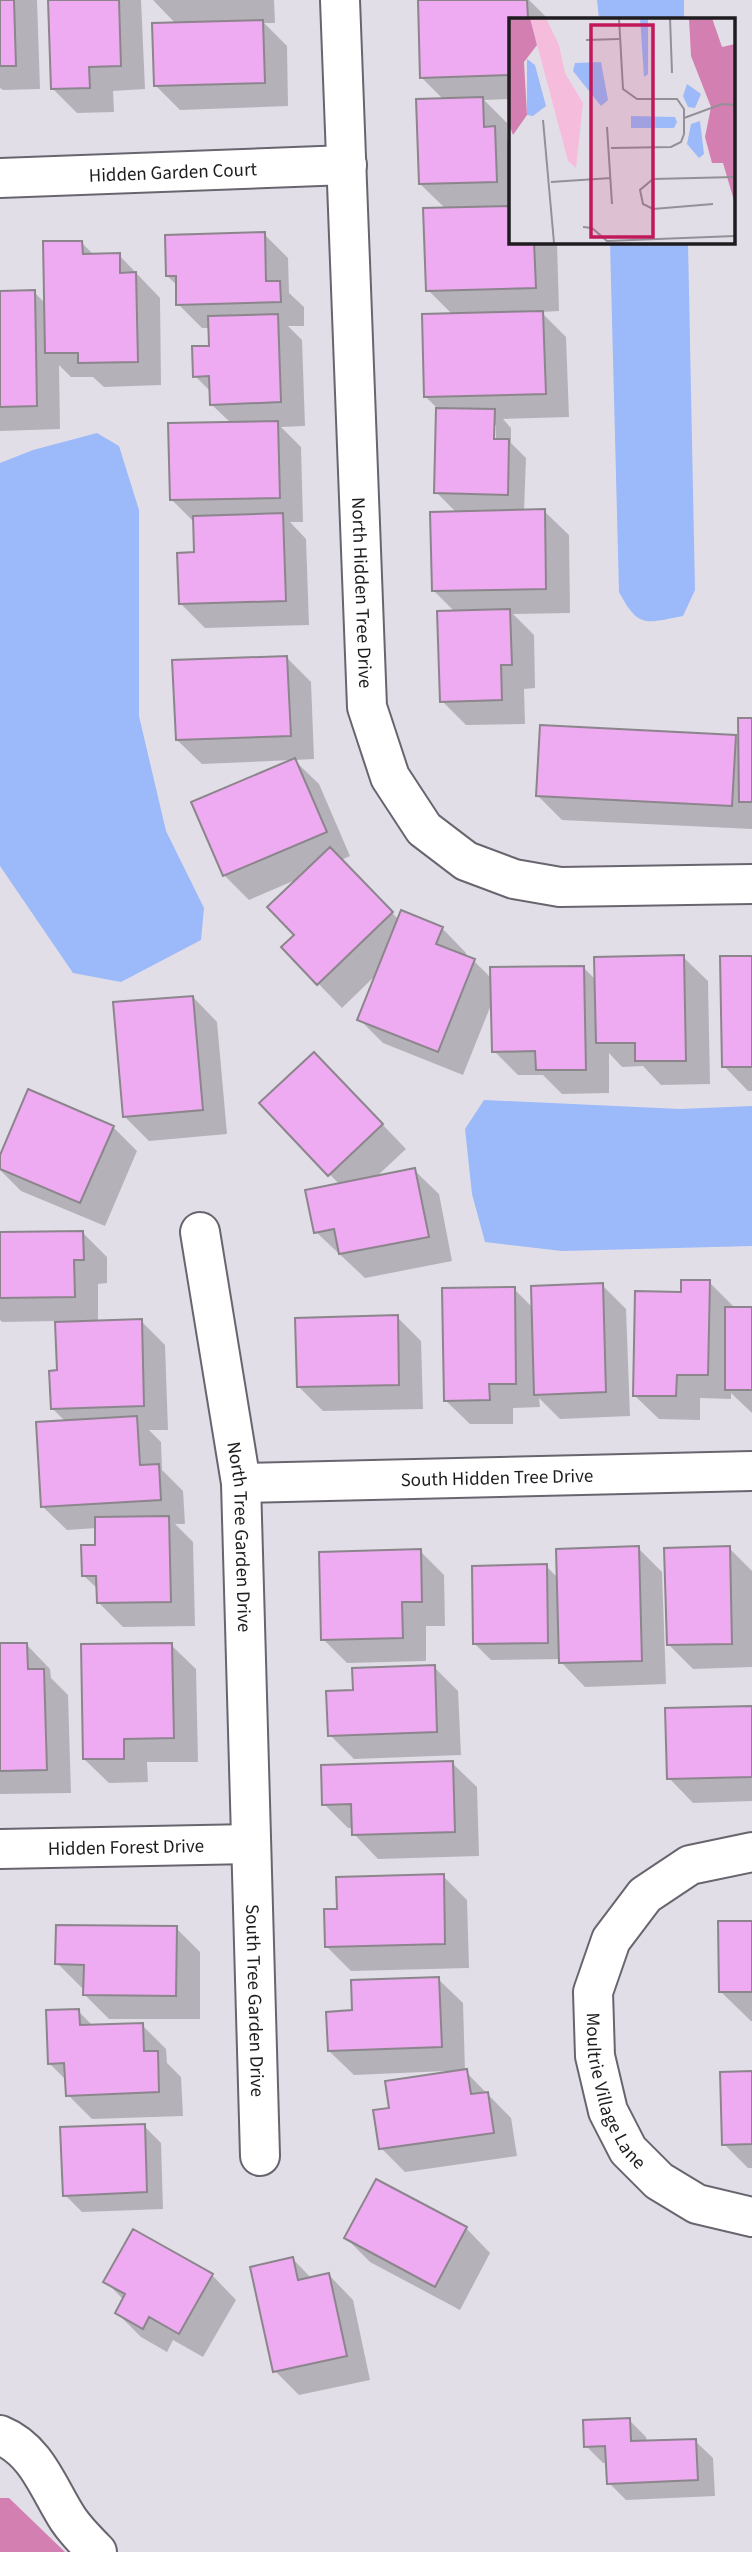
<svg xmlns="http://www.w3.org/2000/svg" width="752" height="2552" font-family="'Source Sans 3',sans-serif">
	<rect width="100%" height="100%" fill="#e2dee8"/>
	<path fill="#d37fb1" d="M0,2498H9L65,2552H0Z"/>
	<path fill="#9cb9f9" d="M597,0H684V19H599Z
		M610,242H688L695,590L683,616C645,623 639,629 619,592Z
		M97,433L119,446L139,510V716L166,831L204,908L201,940L121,982L73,973L0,866V463L33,450Z
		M484,1100L680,1109L752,1106V1246L562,1251L485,1242L472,1194L465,1129Z"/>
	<path fill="#0003" fill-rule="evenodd" d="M0,0H37L40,89L3,90L0,88Z
		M49,0H141L145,89L113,91L114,112L77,113L52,88Z
		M153,0H274L275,23H264L287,46L288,106L180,110L155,85L176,24Z
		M442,0H529L548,19H510V99L484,100L507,123V140L510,144V242H557L559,311L541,312L566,337L569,417L503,419L511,428V443L526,458L524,511H544L569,535L570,613L513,614L534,635L535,688L524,689L525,724L466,725L442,701L455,612L433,590L457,513L436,492L438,409L426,397L453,315L428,290L446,209L420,184L444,100L421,77ZM493,425H496V448H492Z
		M264,234L288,258L289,293L304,307V326H288L302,340L305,426L281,427L301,447L303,522H290L306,539L309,625L205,628L181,604L196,554L195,523L172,500L232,424L211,404V392L195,376L211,347L210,328H202L178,304V286L167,276Z
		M82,243L94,255H119L160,298L161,385L104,387L93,377H71L59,365L60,429L0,431V292H34L46,304Z
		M287,658L311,682L314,759L294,760L319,784L350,856L341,860L399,920L442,928L466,953L465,957L474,961L492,979L583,967L596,980L683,957L708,981L710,1084L661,1085L643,1066L622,1067L609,1053V1093L562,1094L543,1075H518L494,1051L493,1000L463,1075L383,1043L359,1019L377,974L342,1008L283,947L296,935L300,878L249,900L224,875L293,760L202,764L177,740Z
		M752,720V829L562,820L538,796L735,737L740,741Z
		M752,958V1091H748L724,1066Z
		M193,997L217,1022L227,1134L149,1141L124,1116Z
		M338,1078L406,1149L376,1177L414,1170L439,1194L452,1261L365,1278L316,1232L340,1185L262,1103Z
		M113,1127L137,1151L105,1226L21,1191L0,1170V1159Z
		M83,1233L107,1257V1283L98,1284V1323L141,1321L165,1345L168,1430H149L161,1442L162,1470L183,1491L185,1524H175L193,1542L195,1626L123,1627L99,1603V1590L84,1576L97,1547V1528L67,1530L42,1506L66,1422L52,1408L59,1372L57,1321L2,1322L0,1320V1234Z
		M709,1282L733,1306V1309H752V1413L731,1393V1399L700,1398V1420L659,1419L634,1395L683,1294Z
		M602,1285L626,1309L630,1416L560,1419L539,1398L540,1407L513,1408V1424H470L445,1400L514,1289L533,1308Z
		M397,1317L421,1341L423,1409L323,1411L299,1387Z
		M638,1548L662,1572L666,1684L585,1687L561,1662V1659L491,1660L474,1643L546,1566L559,1579Z
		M729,1548L752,1571V1667L693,1669L668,1644Z
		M420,1551L444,1575L445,1626H426V1661L347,1663L323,1639Z
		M26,1644L50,1669L51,1678L68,1695L71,1793L0,1794V1645Z
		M171,1645L196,1669L198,1762H147L148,1782L109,1783L84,1759Z
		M434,1667L458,1691L461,1755L354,1759L330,1735L355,1692Z
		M752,1708V1801L693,1803L669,1778Z
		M452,1763L477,1787L479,1856L378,1859L354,1834V1828H348L324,1804Z
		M443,1876L467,1900L469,1968L351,1971L326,1946L338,1911Z
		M752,1922V2021H751L721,1992Z
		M176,1928L200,1952V2019H109L85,1995V1988H82L57,1963Z
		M438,1979L463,2003L465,2071L511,2118L517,2156L405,2172L381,2148L391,2110L447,2074L446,2071L354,2075L329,2051L354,2012Z
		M78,2011L94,2027L142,2025L166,2049L167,2063L181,2077L183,2116L92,2119L68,2095L67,2081L49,2063Z
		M752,2073V2168H748L724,2144Z
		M144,2126L161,2143L163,2209L82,2212L65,2195Z
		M377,2181L466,2228L490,2253L460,2310L370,2262L346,2238Z
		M293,2259L312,2279L329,2275L353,2300L370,2380L299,2395L275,2371Z
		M212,2275L236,2300L203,2357L173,2340L167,2352L141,2337L117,2313L124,2300L105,2281Z
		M629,2420L646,2437L647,2442L695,2441L713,2458L715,2496L626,2500L609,2483L608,2463H603L586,2446Z"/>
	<path fill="#eeabf2" stroke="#8c858c" stroke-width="2" d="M0,0H14L16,66H0Z
		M48,0H119L121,66L89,67L90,88L51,89Z
		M418,0H527L528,19H510V75L420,78Z
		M263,20L265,83L154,86L152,23Z
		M483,97L484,127L495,126L497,182L419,184L416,99Z
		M510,206V242H534L536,288L426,291L423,208Z
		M265,232L266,281H280L281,302L176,305V276H166L165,235Z
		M43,241H82L83,254L120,253V273L136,272L138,362L78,363V353H45Z
		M35,290L37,406L0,407V291Z
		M543,311L546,394L424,397L422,314Z
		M278,314L281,402L210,405L209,376L193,377L192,346H209L208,316Z
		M436,408L495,409L494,439H509L508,495L434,493Z
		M278,421L280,498L170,500L168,423Z
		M545,509L546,589L432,591L430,512Z
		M283,513L286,601L179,604L177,553L194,552L193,516Z
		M510,609L512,665H501L502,700L440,702L437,611Z
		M287,656L291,736L176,740L172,660Z
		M738,718H752V802H739Z
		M540,725L736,735L732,806L536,796Z
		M295,758L327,832L223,876L191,802Z
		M330,847L393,912L317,985L281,947L294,935L267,907Z
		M401,910L443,927L436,944L475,959L438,1052L357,1020Z
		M684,955L686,1061H635V1043H596L594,957Z
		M720,956H752V1067H722Z
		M584,966L586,1070H536L535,1051L492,1052L490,967Z
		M193,996L203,1110L123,1117L113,1002Z
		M314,1052L383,1124L328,1176L259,1103Z
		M28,1089L114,1126L80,1203L0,1169V1155Z
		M415,1168L429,1237L339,1254L334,1229L314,1233L305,1190Z
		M83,1231L84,1260H74L75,1297L0,1298V1232Z
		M681,1280H710L708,1375H677L676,1396H633L635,1291L681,1292Z
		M603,1283L606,1392L534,1395L531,1286Z
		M515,1287L516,1384H489L490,1400L444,1401L442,1288Z
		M725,1307H752V1390H725Z
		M398,1315L399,1385L297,1387L295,1318Z
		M142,1319L144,1406L51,1409L49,1371L57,1370L55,1322Z
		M137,1416L140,1465L159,1464L161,1500L41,1507L36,1422Z
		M169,1516L171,1602L97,1603L96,1576H82L81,1545H95V1517Z
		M639,1546L642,1661L559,1663L556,1549Z
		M730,1546L732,1644L667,1645L664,1548Z
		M421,1549L422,1602H402L403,1638L321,1640L319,1552Z
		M547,1564L548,1643L473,1644L472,1566Z
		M0,1643H27L28,1669H44L47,1770L0,1771Z
		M172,1643L174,1738L124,1739V1759H83L81,1644Z
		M435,1665L437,1732L328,1736L326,1691L353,1690L352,1668Z
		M752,1706V1777L667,1779L665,1708Z
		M453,1761L455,1832L352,1835L351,1804L322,1805L321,1765Z
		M444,1874L445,1944L325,1947L324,1909H337L336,1877Z
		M718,1921H752V1992H719Z
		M56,1925L177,1926L176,1996L83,1995L84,1965L55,1964Z
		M439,1977L442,2047L328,2051L326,2012L352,2010L351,1980Z
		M79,2009L80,2025L143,2023L144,2051H158L159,2092L66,2096L64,2063L48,2064L46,2010Z
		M467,2069L471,2094L488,2092L494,2133L379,2149L373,2110L389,2108L385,2081Z
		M752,2071V2144L722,2145L720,2072Z
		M145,2124L147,2192L63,2196L60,2127Z
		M376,2179L467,2227L435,2287L344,2238Z
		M133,2229L213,2274L179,2334L149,2317L143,2329L115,2313L125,2294L103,2282Z
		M293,2257L298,2280L329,2273L347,2356L273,2372L250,2267Z
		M630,2418L631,2441L696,2439L698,2480L607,2484L605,2446L584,2447L583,2420Z"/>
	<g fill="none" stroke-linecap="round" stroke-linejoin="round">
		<g stroke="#69656e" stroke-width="42">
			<g id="minor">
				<path id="s1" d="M340,0L367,707L390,777L424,829L466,861L514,879L560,887L752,884"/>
				<path id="s2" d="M0,178L347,165"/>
				<path id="s3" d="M200,1232L241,1483L260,2156"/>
				<path id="s4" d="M241,1483L752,1471"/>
				<path id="s5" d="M0,1849L251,1844"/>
				<path id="s6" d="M752,1852L690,1865L645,1895L611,1940L593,1992L595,2056L608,2111L628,2150L659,2181L697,2204L752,2217"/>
				<path d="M0,2435C37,2450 48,2488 68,2519C76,2531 87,2542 97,2552"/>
			</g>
		</g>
		<use href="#minor" stroke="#fff" stroke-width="38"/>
	</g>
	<g text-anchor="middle" stroke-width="5" stroke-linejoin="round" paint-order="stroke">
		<g font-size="19" fill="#1e1c1f" stroke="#fff">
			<text dy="7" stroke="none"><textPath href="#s2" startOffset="173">Hidden Garden Court</textPath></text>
			<text dy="7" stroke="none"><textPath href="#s1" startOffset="593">North Hidden Tree Drive</textPath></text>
			<text dy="7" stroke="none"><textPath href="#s4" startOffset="256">South Hidden Tree Drive</textPath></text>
			<text dy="7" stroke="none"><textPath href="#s3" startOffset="308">North Tree Garden Drive</textPath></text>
			<text dy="7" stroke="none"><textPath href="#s5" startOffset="126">Hidden Forest Drive</textPath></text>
			<text dy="7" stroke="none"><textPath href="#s3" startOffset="772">South Tree Garden Drive</textPath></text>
			<text dy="7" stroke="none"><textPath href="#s6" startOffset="332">Moultrie Village Lane</textPath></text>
		</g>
	</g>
	<g transform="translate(509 18)">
		<rect width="226" height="226" fill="#e2dee8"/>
		<path d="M21,0H37L50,27L56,55L74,85L67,150L59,143Z" fill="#f6bcdc"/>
		<path d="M0,0H21L28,27L15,44L18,97L4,117L0,106ZM180,0H203L213,29L226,26V186L214,145H203L196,119L202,89L182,38Z" fill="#d37fb1"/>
		<path d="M131,0H139V56L135,59ZM18,41L26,47L37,88L24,98L18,97ZM92,44L99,82L92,88L64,53L66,45ZM178,66L192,76L186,90L179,89L174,78ZM122,98L166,99L168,104L165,110H122ZM191,103L195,136L190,140L178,126L182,106Z" fill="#9cb9f9"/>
		<path fill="none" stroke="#949098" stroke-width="2" d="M161,0L163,55M77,22L110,21M175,100L213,86L226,87M34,102L45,225M98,109L103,186M102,130L162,129L172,124L175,116V91L168,81H128L114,71L110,0M42,164L102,160M204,186L144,191L134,186L131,172L144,161L226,159M74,209L83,210L98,223L226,218"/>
		<path fill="#c2185b" fill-opacity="0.15" stroke="#c2185b" stroke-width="3.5" d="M82,7H144V219H82Z"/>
		<rect width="226" height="226" fill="none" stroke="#1e1c1f" stroke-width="3.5"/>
	</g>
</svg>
